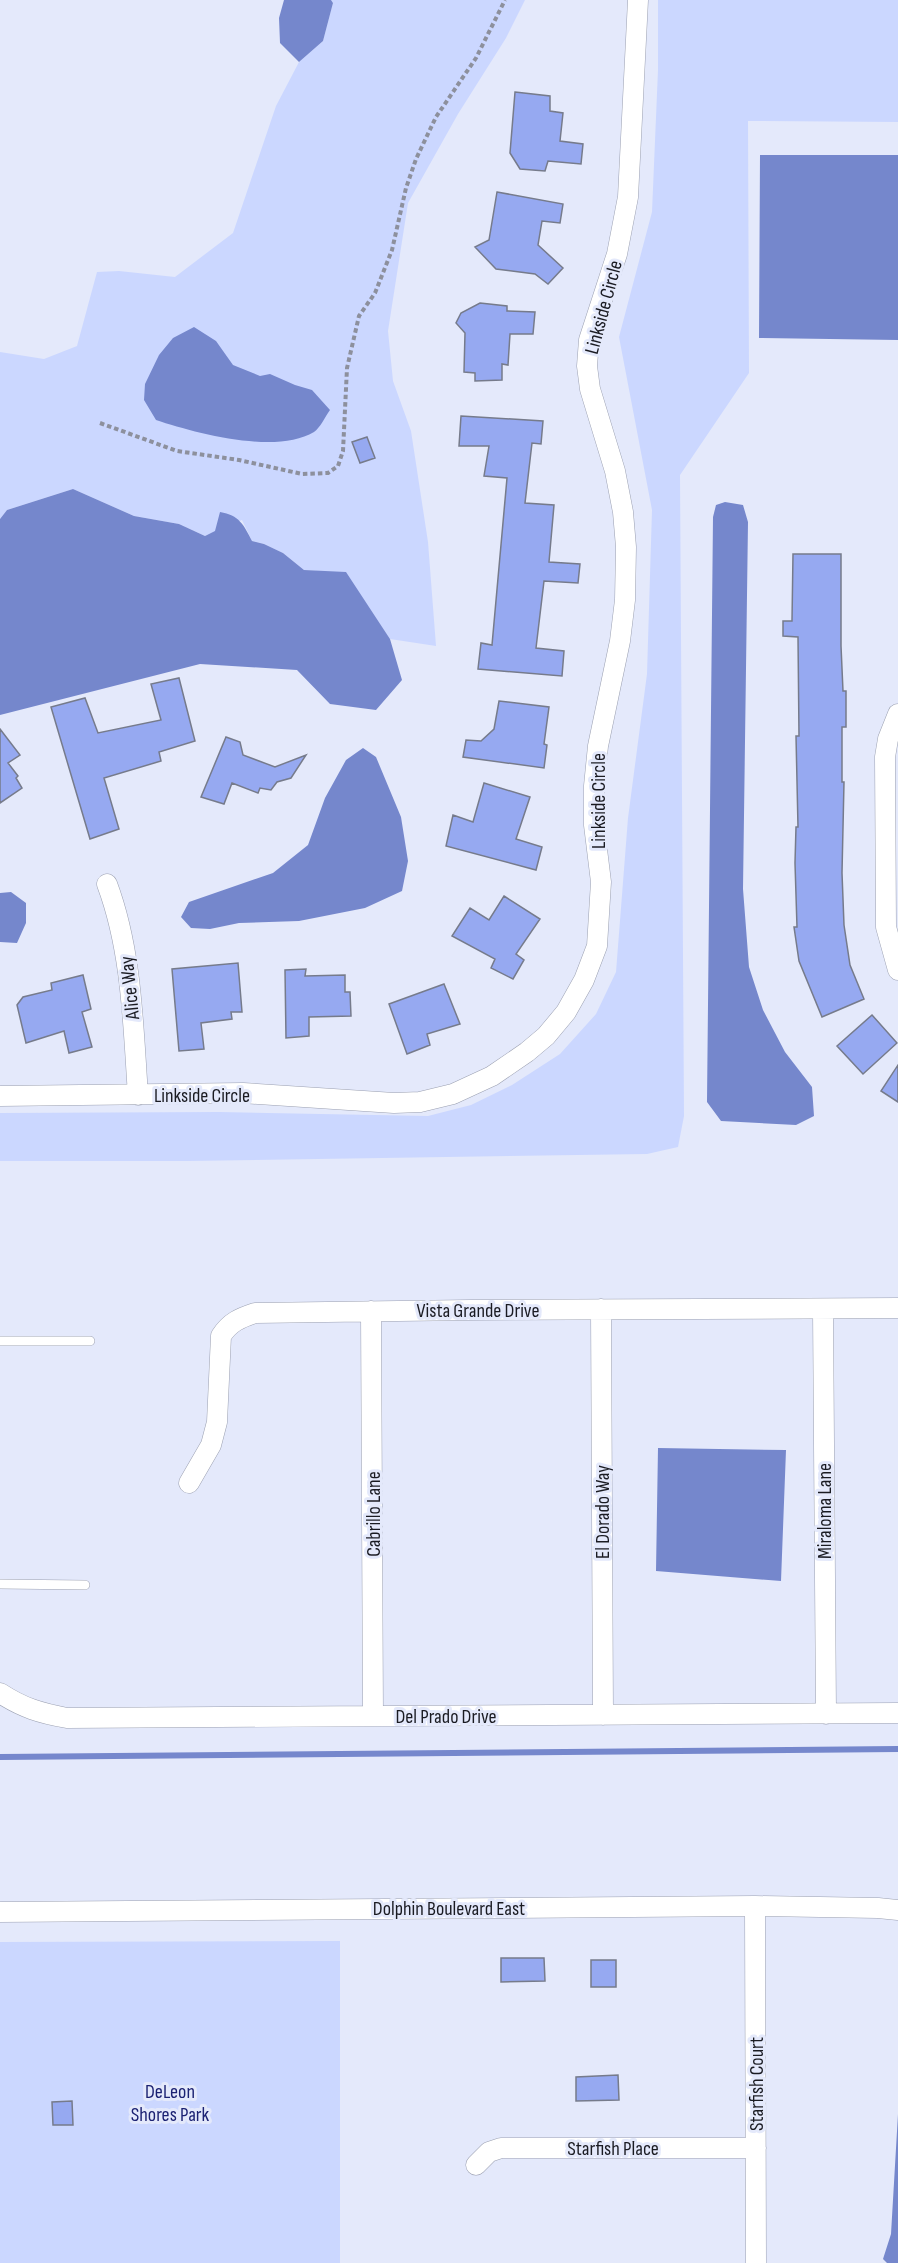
<svg xmlns="http://www.w3.org/2000/svg" width="898" height="2263" font-family="'Sofia Sans Condensed',sans-serif">
	<rect width="100%" height="100%" fill="#e4e9fb"/>
	<path fill="#cbd7ff" d="M331,0H525L506,38L458,114L408,203L388,331L393,381L411,431L428,542L436,646L390,639L346,573L304,570L283,553L264,544L252,541L242,520L205,536L179,524L134,516L73,489L7,510L0,519V352L44,359L77,346L97,272L119,271L175,277L233,233L276,106L299,62L323,41L333,3Z
		M658,0H898V122L748,121L749,373L680,475L684,1116L678,1147L647,1154L187,1161H0V1113L219,1112L428,1116L471,1105L512,1085L560,1054L596,1014L616,972L628,818L647,674L652,510L619,337L652,212L658,70Z
		M340,1941V2263H0V1942Z"/>
	<path fill="#7587cc" d="M284,0H331L333,3L323,41L299,62L280,43L279,18Z
		M760,155H898V340L759,338Z
		M194,327L216,341L233,365L260,376L270,374L295,385L312,390L330,410C325,417 320,428 314,432C276,455 195,433 156,420L144,400L145,384L159,355L173,338Z
		M73,489L134,516L179,524L205,536L215,531L220,512C239,515 244,525 252,541L264,544L283,553L304,570L346,572L390,639L402,680L376,710L330,704L297,670L200,664L0,715V519L7,510Z
		M725,502L743,505L748,522L743,889L749,967L763,1010L785,1052L812,1087L814,1116L796,1125L721,1121L707,1102L713,517L716,505Z
		M363,748L376,757L401,817L408,861L402,891L365,908L299,921L239,923L210,929L191,928L181,917L189,902L273,873L308,845L325,798L346,760Z
		M11,892L26,903V923L17,943L0,942V893Z
		M658,1448L786,1450L781,1581L656,1571Z
		M898,2114V2263H887L883,2259L891,2234Z"/>
	<g fill="none" stroke-linecap="round" stroke-linejoin="round">
		<path stroke="#7587cc" stroke-width="6" d="M0,1757L898,1749"/>
	</g>
	<path fill="#96a9f1" stroke="#767b8b" stroke-width="1.5" d="M515,92L550,96V111L563,113L560,141L583,144L581,164L548,161L545,171L520,169L510,153Z
		M497,192L563,204L560,223L542,221L538,245L563,268L548,284L535,274L496,269L475,247L489,240Z
		M480,303L507,306V311L535,312L533,334H510L508,365L502,364V380L475,381V373L464,372L465,333L456,323L461,313Z
		M461,416L543,421L541,444L532,443L525,503L554,505L549,562L580,564L578,583L544,581L536,648L564,651L562,676L478,669L481,643L492,645L507,478L484,476L489,446H459Z
		M367,437L375,458L360,463L352,442Z
		M793,554H841V646L843,691H846V727H842V782H844L842,873L844,925L850,965L864,999L822,1017L799,961L794,927H797L795,863L796,827H798L796,736H799L798,637L783,636V621H792Z
		M179,678L195,741L159,752L161,761L104,778L119,829L90,839L51,707L85,698L98,733L161,720L151,684Z
		M499,701L549,707L544,744L547,745L544,768L463,757L466,740L481,741L494,729Z
		M0,729L20,755L8,763L18,776L16,778L22,788L0,803Z
		M226,737L240,742L243,755L275,767L306,755L291,778L277,782L271,790L260,788L258,793L232,783L224,804L201,797Z
		M484,783L530,797L516,839L542,847L536,870L446,846L453,815L473,822Z
		M504,896L540,919L516,954L524,960L513,979L491,968L495,959L452,936L470,908L489,920Z
		M238,963L242,1012H231L232,1019L201,1023L204,1049L179,1051L172,969Z
		M306,969L305,976L345,975V992H350L351,1016L309,1017V1036L286,1038L285,970Z
		M83,975L91,1009L82,1012L92,1047L69,1053L64,1031L26,1043L17,1005L23,997L52,990L51,983Z
		M444,984L460,1024L427,1034L430,1045L407,1054L389,1004Z
		M872,1015L897,1043L863,1074L837,1046Z
		M898,1065V1102L881,1091Z
		M501,1958H544L545,1981L501,1982Z
		M591,1960H616V1987H591Z
		M618,2075L619,2100L576,2101V2077Z
		M72,2101L73,2125H53L52,2102Z"/>
	<g fill="none" stroke-linecap="round" stroke-linejoin="round">
		<g stroke="#9ba0b1" stroke-width="10">
			<path id="lane" d="M0,1341H90
				M0,1584L85,1585"/>
		</g>
		<g stroke="#9ba0b1" stroke-width="21">
			<path id="street" d="M898,714L888,739L885,757L886,927L898,970
				M107,884C132,951 133,1024 138,1095
				M0,1096L243,1093L394,1103L420,1102L453,1094L492,1076L527,1052L546,1036L566,1012L584,980L597,946L601,882L594,825V786L598,746L620,641L625,600L626,547L623,512L615,471L590,389L587,366L589,340L617,254L628,197L638,0
				M601,1309L603,1715
				M823,1309L826,1714
				M371,1311L373,1716
				M189,1483L211,1445L217,1422L221,1336C230,1322 240,1318 255,1313L470,1310L898,1308
				M0,1693C23,1708 40,1713 67,1718L898,1713
				M755,1906L756,2263
				M0,1912L755,1906L878,1908L898,1910
				M476,2165L489,2152L501,2148H756"/>
		</g>
		<path stroke="#8d909d" stroke-width="4" stroke-dasharray="4.5 3" stroke-linecap="butt" d="M100,423L177,451L239,460L302,474L328,473L338,466L343,451L347,368L359,316L375,293L392,250L406,188L416,159L436,117L476,58L505,0"/>
		<use href="#lane" stroke="#fff" stroke-width="9"/>
		<use href="#street" stroke="#fff" stroke-width="20"/>
	</g>
	<g text-anchor="middle" stroke-width="6" stroke-linejoin="round" paint-order="stroke">
		<g font-size="20" fill="#1a1b22" stroke="#e4e9fb">
			<text transform="translate(603 307) rotate(-75)" y="7">Linkside Circle</text>
			<text transform="translate(598 801) rotate(-90)" y="7">Linkside Circle</text>
			<text transform="translate(129 988) rotate(-96)" y="7">Alice Way</text>
			<text x="202" y="1102">Linkside Circle</text>
			<text x="478" y="1317">Vista Grande Drive</text>
			<text transform="translate(824 1511) rotate(-90)" y="7">Miraloma Lane</text>
			<text transform="translate(602 1512) rotate(-90)" y="7">El Dorado Way</text>
			<text transform="translate(373 1514) rotate(-90)" y="7">Cabrillo Lane</text>
			<text x="446" y="1723">Del Prado Drive</text>
			<text x="449" y="1915">Dolphin Boulevard East</text>
			<text transform="translate(756 2084) rotate(-90)" y="7">Starfish Court</text>
			<text x="613" y="2155">Starfish Place</text>
		</g>
		<g font-size="20" fill="#1c2273" stroke="#e4e9fb">
			<text x="170" y="2098">DeLeon<tspan x="170" dy="23">Shores Park</tspan></text>
		</g>
	</g>
</svg>
